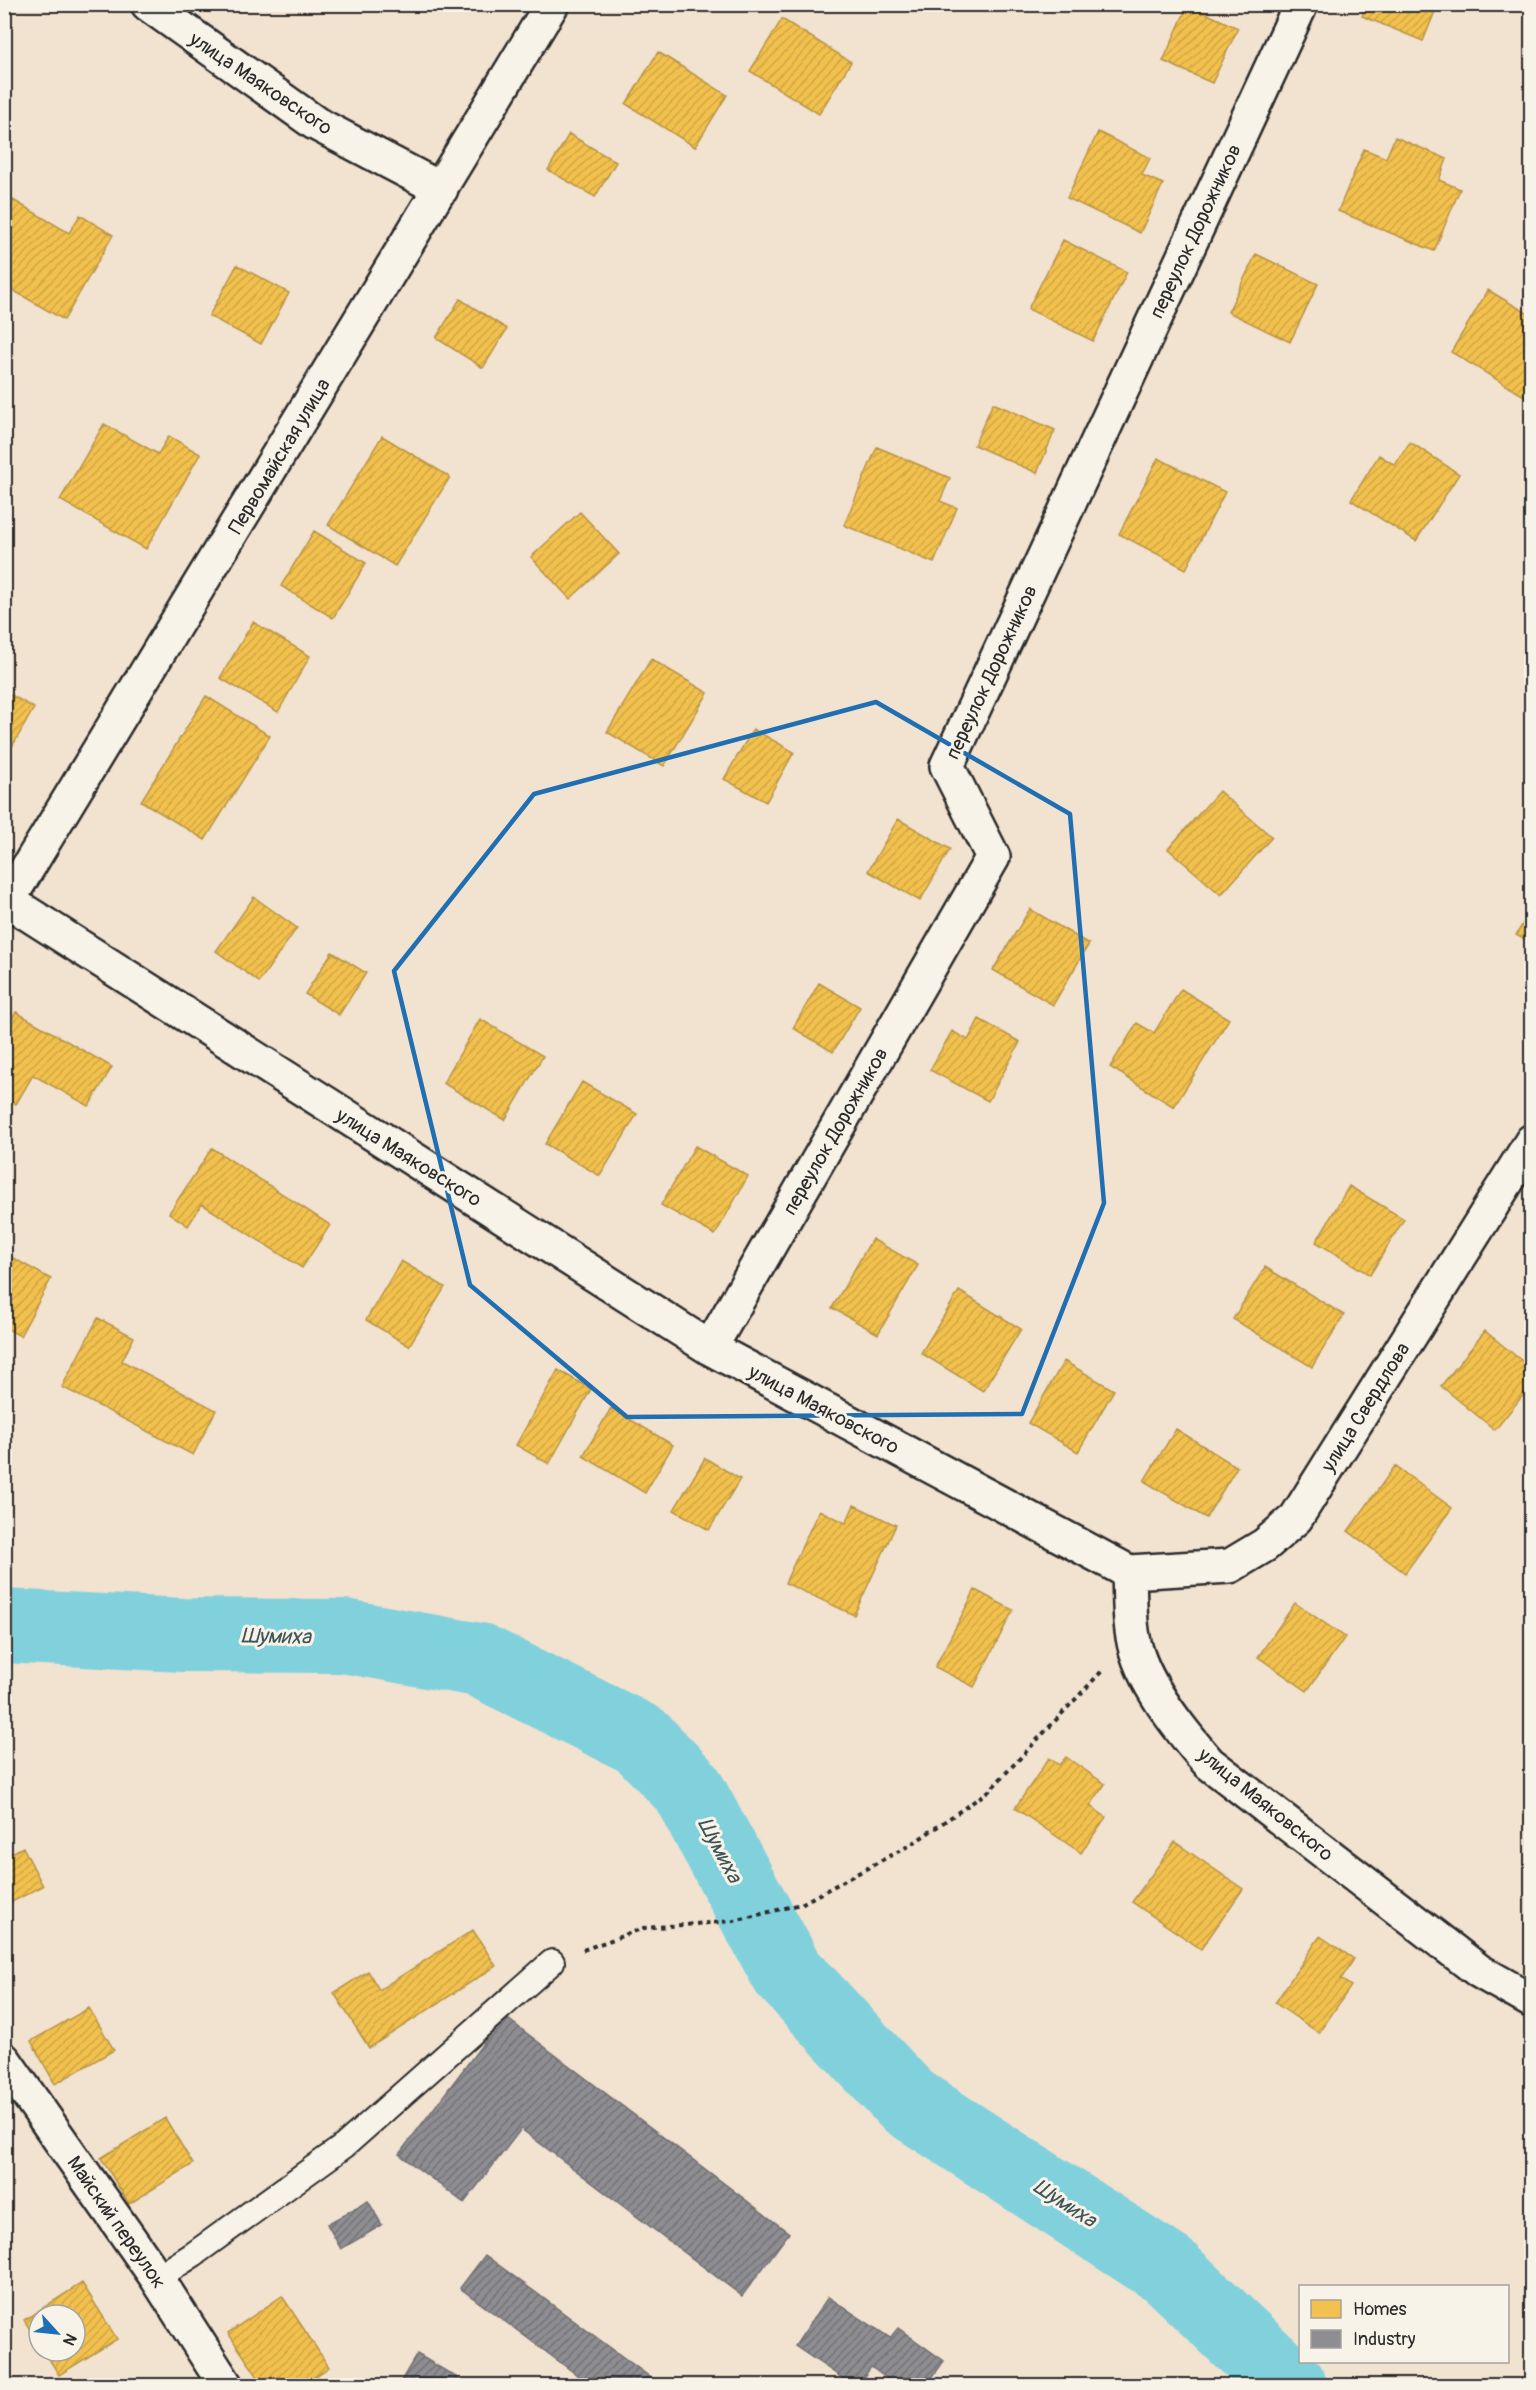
<svg xmlns="http://www.w3.org/2000/svg" width="1536" height="2390" font-family="Pangolin,sans-serif">
	<defs>
		<pattern id="homes-hatch" width="6" height="6" patternUnits="userSpaceOnUse" patternTransform="scale(1.5)"><rect width="6" height="6" fill="#f2c14e"/><path d="M-1 1l2-2M0 6l6-6M5 7l2-2" fill="none" stroke="#d0a644"/></pattern>
		<pattern id="industry-hatch" width="6" height="6" patternUnits="userSpaceOnUse" patternTransform="scale(1.5)"><rect width="6" height="6" fill="#8d8d92"/><path d="M-1 1l2-2M0 6l6-6M5 7l2-2" fill="none" stroke="#737377"/></pattern>
	</defs>
	<rect width="100%" height="100%" fill="#f2e2d0"/>
	<filter id="ink" filterUnits="userSpaceOnUse"><feTurbulence type="fractalNoise" baseFrequency=".0167" numOctaves="2"/><feDisplacementMap in="SourceGraphic" scale="12" xChannelSelector="R" yChannelSelector="G"/><feConvolveMatrix kernelMatrix="1 2 1 2 8 2 1 2 1" color-interpolation-filters="sRGB"/></filter>
	<g filter="url(#ink)">
		<path fill="url(#homes-hatch)" stroke="#b69444" stroke-width="1.5" d="M1366,4H1438L1423,41L1362,16Z
			M1188,5L1238,28L1212,83L1163,61Z
			M782,19L851,62L819,114L750,71Z
			M658,52L727,95L695,147L626,104Z
			M1098,132L1150,158L1142,175L1163,184L1140,233L1067,198Z
			M569,134L616,162L595,197L548,170Z
			M1395,137L1447,159L1439,180L1460,189L1434,251L1338,211L1364,149L1386,158Z
			M13,200L69,233L80,215L113,235L64,320L4,285V215Z
			M1063,240L1127,272L1093,341L1028,309Z
			M1256,254L1318,284L1290,342L1228,312Z
			M237,265L289,293L261,344L209,316Z
			M1488,290L1532,316V395L1529,399L1451,352Z
			M460,299L507,329L483,368L436,338Z
			M993,403L1055,430L1037,473L974,445Z
			M104,424L158,454L169,436L200,454L146,549L60,500Z
			M382,436L450,477L395,566L328,525Z
			M1410,442L1459,474L1416,541L1351,500L1379,455L1395,465Z
			M877,447L950,478L940,501L957,508L934,563L844,525Z
			M1158,458L1225,492L1186,569L1119,534Z
			M580,512L619,554L570,599L531,557Z
			M314,531L366,563L333,618L281,586Z
			M253,622L310,656L278,712L220,678Z
			M651,659L708,693L664,766L607,732Z
			M4,691L34,708L4,761Z
			M206,696L270,736L205,840L141,801Z
			M753,729L794,752L766,802L724,779Z
			M1219,791L1272,837L1221,895L1168,849Z
			M898,819L950,849L920,901L868,871Z
			M254,897L297,928L259,982L216,951Z
			M1030,909L1089,944L1053,1005L993,970Z
			M1532,909V944L1516,935Z
			M332,952L366,973L339,1015L305,994Z
			M819,983L860,1007L833,1052L793,1028Z
			M1181,989L1229,1019L1174,1107L1110,1067L1137,1023L1154,1033Z
			M16,1012L112,1067L89,1106L33,1075L16,1104L4,1098V1033Z
			M480,1019L543,1056L505,1120L443,1083Z
			M979,1019L1020,1042L988,1101L930,1070L952,1031L968,1040Z
			M582,1082L637,1114L600,1176L545,1144Z
			M695,1146L748,1176L715,1235L661,1205Z
			M212,1148L330,1225L302,1268L202,1204L188,1226L169,1213Z
			M1349,1186L1404,1219L1370,1275L1316,1242Z
			M872,1239L918,1265L878,1334L832,1308Z
			M4,1253L51,1279L20,1336L4,1327Z
			M401,1261L445,1287L409,1346L366,1320Z
			M1265,1267L1344,1315L1312,1367L1233,1319Z
			M959,1291L1021,1329L983,1391L921,1353Z
			M98,1318L134,1337L122,1361L216,1410L193,1455L62,1387Z
			M1485,1331L1532,1369V1384L1495,1430L1441,1386Z
			M1064,1361L1114,1390L1078,1452L1028,1423Z
			M558,1370L591,1389L549,1464L516,1445Z
			M611,1408L673,1445L645,1493L583,1456Z
			M1176,1429L1237,1467L1206,1518L1144,1481Z
			M705,1458L740,1479L709,1530L674,1510Z
			M1395,1466L1452,1508L1405,1573L1348,1531Z
			M854,1505L896,1525L854,1615L785,1583L819,1510L846,1523Z
			M975,1590L1013,1610L974,1687L935,1667Z
			M1295,1603L1345,1637L1307,1691L1258,1657Z
			M1066,1757L1105,1784L1090,1806L1106,1817L1081,1853L1015,1808L1049,1758L1059,1765Z
			M1175,1842L1243,1889L1201,1949L1132,1902Z
			M23,1847L43,1886L4,1906V1857Z
			M473,1930L496,1966L369,2048L334,1993L368,1971L379,1990Z
			M1320,1936L1354,1959L1341,1979L1351,1986L1319,2033L1275,2003Z
			M89,2008L114,2050L55,2084L31,2041Z
			M165,2118L193,2164L129,2204L101,2158Z
			M82,2283L117,2339L59,2375L44,2351H75V2315H39V2344L24,2320Z
			M282,2296L329,2367L302,2386H264L228,2333Z"/>
		<path fill="url(#industry-hatch)" stroke="#707073" stroke-width="1.5" d="M504,2016L789,2233L742,2296L521,2129L464,2203L399,2154Z
			M368,2201L382,2225L341,2249L327,2224Z
			M485,2255L662,2386H592L460,2288Z
			M828,2297L890,2338L898,2328L944,2361L926,2386H897L871,2367L857,2386H854L795,2346Z
			M417,2354L471,2386H398Z"/>
		<g fill="none" stroke-linecap="round" stroke-linejoin="round">
			<path stroke="#81d1dc" stroke-width="74" d="M4,1626L183,1635L344,1636L479,1660L641,1740L687,1788L787,1972L907,2101L1168,2270L1290,2386"/>
			<g stroke="#2b2b2b" stroke-width="28">
				<path id="service" d="M157,2278L194,2254L344,2146L552,1962"/>
			</g>
			<g stroke="#2b2b2b" stroke-width="38">
				<path id="minor" d="M148,4L315,123L441,189
					M8,901L710,1348L1129,1572C1130,1594 1129,1616 1133,1637C1140,1681 1181,1731 1209,1763L1479,1971L1532,2001
					M4,907L552,4
					M710,1348L993,857L947,766L1301,4
					M1129,1572L1230,1566L1265,1545L1296,1518L1532,1141
					M4,2060L157,2278L226,2386"/>
			</g>
			<path stroke="#2b2b2b" stroke-width="4" stroke-dasharray="4.5 4.5" stroke-linecap="butt" d="M583,1950L644,1928L734,1921L801,1904L912,1844L989,1791L1103,1670"/>
			<use href="#service" stroke="#f7f3e8" stroke-width="24"/>
			<use href="#minor" stroke="#f7f3e8" stroke-width="33"/>
		</g>
	</g>
	<path fill="none" stroke="#1f6fb2" stroke-width="4.5" stroke-linejoin="round" d="M876,702L1070,814L1104,1203L1022,1414L627,1417L470,1285L394,971L534,794Z"/>
	<g text-anchor="middle" stroke-width="6" stroke-linejoin="round" paint-order="stroke">
		<g font-size="20" fill="#2b2b2b" stroke="#f7f3e8">
			<text transform="translate(261 83) rotate(34)" y="7">улица Маяковского</text>
			<text transform="translate(1195 231) rotate(-65)" y="7">переулок Дорожников</text>
			<text transform="translate(279 456) rotate(-59)" y="7">Первомайская улица</text>
			<text transform="translate(991 672) rotate(-65)" y="7">переулок Дорожников</text>
			<text transform="translate(835 1131) rotate(-60)" y="7">переулок Дорожников</text>
			<text transform="translate(409 1157) rotate(32)" y="7">улица Маяковского</text>
			<text transform="translate(1365 1407) rotate(-58)" y="7">улица Свердлова</text>
			<text transform="translate(824 1409) rotate(28)" y="7">улица Маяковского</text>
			<text transform="translate(1266 1804) rotate(39)" y="7">улица Маяковского</text>
			<text transform="translate(117 2222) rotate(55)" y="7">Майский переулок</text>
		</g>
		<g font-size="21" font-style="italic" fill="#405457" stroke="#f7f3e8">
			<text transform="translate(276 1636) rotate(1)" y="7">Шумиха</text>
			<text transform="translate(720 1850) rotate(62)" y="7">Шумиха</text>
			<text transform="translate(1065 2203) rotate(33)" y="7">Шумиха</text>
		</g>
	</g>
	<rect width="1536" height="2390" fill="none" stroke="#f7f3e8" stroke-width="24"/>
	<rect x="12" y="12" width="1512" height="2366" fill="none" stroke="#2b2b2b" stroke-width="2" filter="url(#ink)"/>
	<rect x="1299" y="2285" width="210" height="78" fill="#f7f3e8" stroke="#a5a39c" stroke-width="1.5"/>
	<rect x="1311" y="2300" width="30" height="18" fill="#f2c14e" stroke="#a5a39c" stroke-width="1.5"/>
	<text x="1353" y="2315" font-size="18" fill="#2b2b2b">Homes</text>
	<rect x="1311" y="2330" width="30" height="18" fill="#8d8d92" stroke="#a5a39c" stroke-width="1.5"/>
	<text x="1353" y="2345" font-size="18" fill="#2b2b2b">Industry</text>
	<g transform="translate(57 2333) rotate(117)"><circle r="28" fill="#f7f3e8" stroke="#a5a39c" stroke-width="1.5"/>
	<path d="M0-4.5L10 22L0 15L-10 22Z" fill="#1f6fb2"/>
	<text y="-9" font-size="16" font-weight="bold" text-anchor="middle" fill="#2b2b2b">N</text>
	</g>
</svg>
